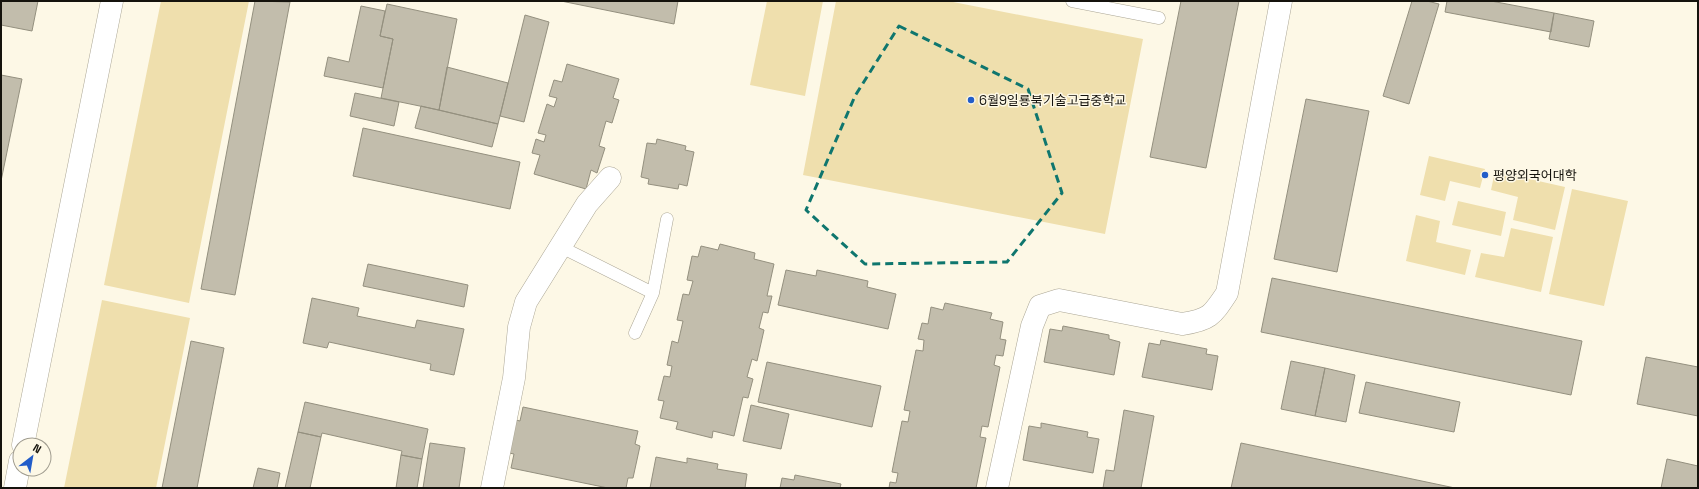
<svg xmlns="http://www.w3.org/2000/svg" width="1699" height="489" font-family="'Space Grotesk','Noto Sans KR',sans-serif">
	<rect width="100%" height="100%" fill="#fdf8e6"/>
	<path fill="#efdfad" d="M161,1H249L189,303L104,285Z
		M767,1H823L805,96L750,85Z
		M836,1H948L1143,39L1105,234L803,175Z
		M1429,156L1485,169L1480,188L1450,181L1445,201L1420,195Z
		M1495,171L1565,187L1555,230L1513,220L1518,197L1491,190Z
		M1572,189L1628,201L1604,306L1549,294Z
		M1458,201L1506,212L1501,236L1452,225Z
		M1416,215L1440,221L1436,242L1471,250L1465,275L1406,261Z
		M1511,228L1553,237L1541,292L1475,277L1481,253L1504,257Z
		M102,300L190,318L156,488H64Z"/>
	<path fill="#c2bdac" stroke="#94907f" d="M1,1H38L32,31L1,25Z
		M255,1L290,2L235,295L201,289Z
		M561,1H678L674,24Z
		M1181,1H1239L1206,168L1150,157Z
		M1412,1H1427L1439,4L1409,104L1383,96Z
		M1447,1H1491L1554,13L1551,32L1445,12Z
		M387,4L457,19L439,110L381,98L393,39L380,36Z
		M361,6L385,11L380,36L393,39L383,88L324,76L328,57L349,62Z
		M1554,13L1594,21L1589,47L1549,39Z
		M525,15L549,22L524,122L500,116Z
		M567,64L619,79L613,98L619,100L612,123L606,121L599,146L605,148L597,173L591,170L586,189L534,174L540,155L532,153L536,139L544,142L546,135L538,133L547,104L554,107L557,98L549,96L554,80L562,82Z
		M447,67L508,83L498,124L439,110Z
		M1,75L22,79L1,181Z
		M355,93L399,102L394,126L350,116Z
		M1306,99L1369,111L1337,272L1274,259Z
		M421,106L498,124L492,147L415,128Z
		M363,128L520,162L510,209L353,176Z
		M657,139L686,146L685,150L694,152L687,186L679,184L678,189L648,184L649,179L641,177L647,143L656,144Z
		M720,244L755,253L754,259L774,264L767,296H772L768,313L763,312L759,328L764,330L757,361L752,359L747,377L753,379L748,398L743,397L734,436L713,431L712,438L676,429L678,422L660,418L664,401L658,400L664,376L670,377L672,366L667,365L672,341L678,343L683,321L677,320L683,294L689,295L693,281L687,280L692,256L698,257L701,246L718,250Z
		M368,264L468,285L464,307L363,286Z
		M786,270L816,276L817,270L868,281L867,287L896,294L888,329L778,305Z
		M1272,278L1582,341L1571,395L1261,332Z
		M312,298L359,308L357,316L415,328L417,320L464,329L454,375L430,370L431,364L329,342L327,348L303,343Z
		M945,303L992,313L990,319L1003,322L1000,339L1006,340L1003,356L996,355L994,365L1000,367L988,427L982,426L980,437L986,438L976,488H889L890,482L896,483L898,473L892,472L902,421L908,422L910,411L904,410L916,350L923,351L924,340L918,339L922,323L928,324L931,307L943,310Z
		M1063,326L1109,335V339L1120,342L1114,375L1044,362L1050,329L1062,331Z
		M1161,340L1207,349L1206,354L1218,356L1212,390L1142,377L1149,343L1160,345Z
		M191,341L224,348L197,488H162Z
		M1646,357L1698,367V416L1637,404Z
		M1291,361L1325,368L1315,416L1281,409Z
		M767,362L881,386L872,427L758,402Z
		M1325,368L1355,375L1346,422L1315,416Z
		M1366,382L1460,402L1454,432L1359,413Z
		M305,402L428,429L422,459L401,455L402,451L322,433L321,437L298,432Z
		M751,405L789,414L781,449L743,441Z
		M523,407L638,431L635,444L640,446L633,478H628L626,488H608L511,468L514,454L509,453L516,420L520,421Z
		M1124,410L1154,416L1141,488H1103L1106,470L1114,471Z
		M1041,423L1088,432L1087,437L1099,439L1093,473L1023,460L1029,426L1041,428Z
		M298,432L321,437L310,488H285Z
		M430,443L465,448L459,488H423Z
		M1241,443L1455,488H1231Z
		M401,455L422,459L417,488H396Z
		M656,457L687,463V458L718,464L717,469L747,474L745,488H650Z
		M1667,459L1698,466V488H1661Z
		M258,468L280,473L277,488H253Z
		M795,475L841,484L840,488H780L782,478L794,480Z"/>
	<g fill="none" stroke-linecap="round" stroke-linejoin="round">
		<g stroke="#aba695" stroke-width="13">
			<path id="service" d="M1072,1L1159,18
				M561,247L653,293
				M635,333L653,293L667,219"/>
		</g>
		<g stroke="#aba695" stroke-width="23">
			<path id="minor" d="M23,445L112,1
				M15,488L20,461
				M492,488L514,378L519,327L526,302L587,204L610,178
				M997,488L1032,326L1040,306L1059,300L1182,324C1209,320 1212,316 1227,293L1281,1"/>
		</g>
		<use href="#service" stroke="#fff" stroke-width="12"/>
		<use href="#minor" stroke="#fff" stroke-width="22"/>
	</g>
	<path fill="none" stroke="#0f766e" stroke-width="3" stroke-dasharray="8 5" stroke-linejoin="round" d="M899,26L1028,89L1062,193L1007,262L865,264L806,210L855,96Z"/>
	<g fill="#225dc9" stroke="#fdf8e6" stroke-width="1.5">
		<circle cx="971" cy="100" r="4"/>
		<circle cx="1485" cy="175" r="4"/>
	</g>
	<g text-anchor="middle" stroke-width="3" stroke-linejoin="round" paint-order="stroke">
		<g font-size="13" fill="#15130d" stroke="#fdf8e6" text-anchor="start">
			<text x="979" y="105">6월9일룡북기술고급중학교</text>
			<text x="1493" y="180">평양외국어대학</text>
		</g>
	</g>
	<rect width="1699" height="489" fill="none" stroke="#15130d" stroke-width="4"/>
	<g transform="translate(32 457) rotate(31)"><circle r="19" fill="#fdf8e6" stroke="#a09c8f"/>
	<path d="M0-3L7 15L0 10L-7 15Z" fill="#225dc9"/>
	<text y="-6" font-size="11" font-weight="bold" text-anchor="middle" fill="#15130d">N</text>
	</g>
</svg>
